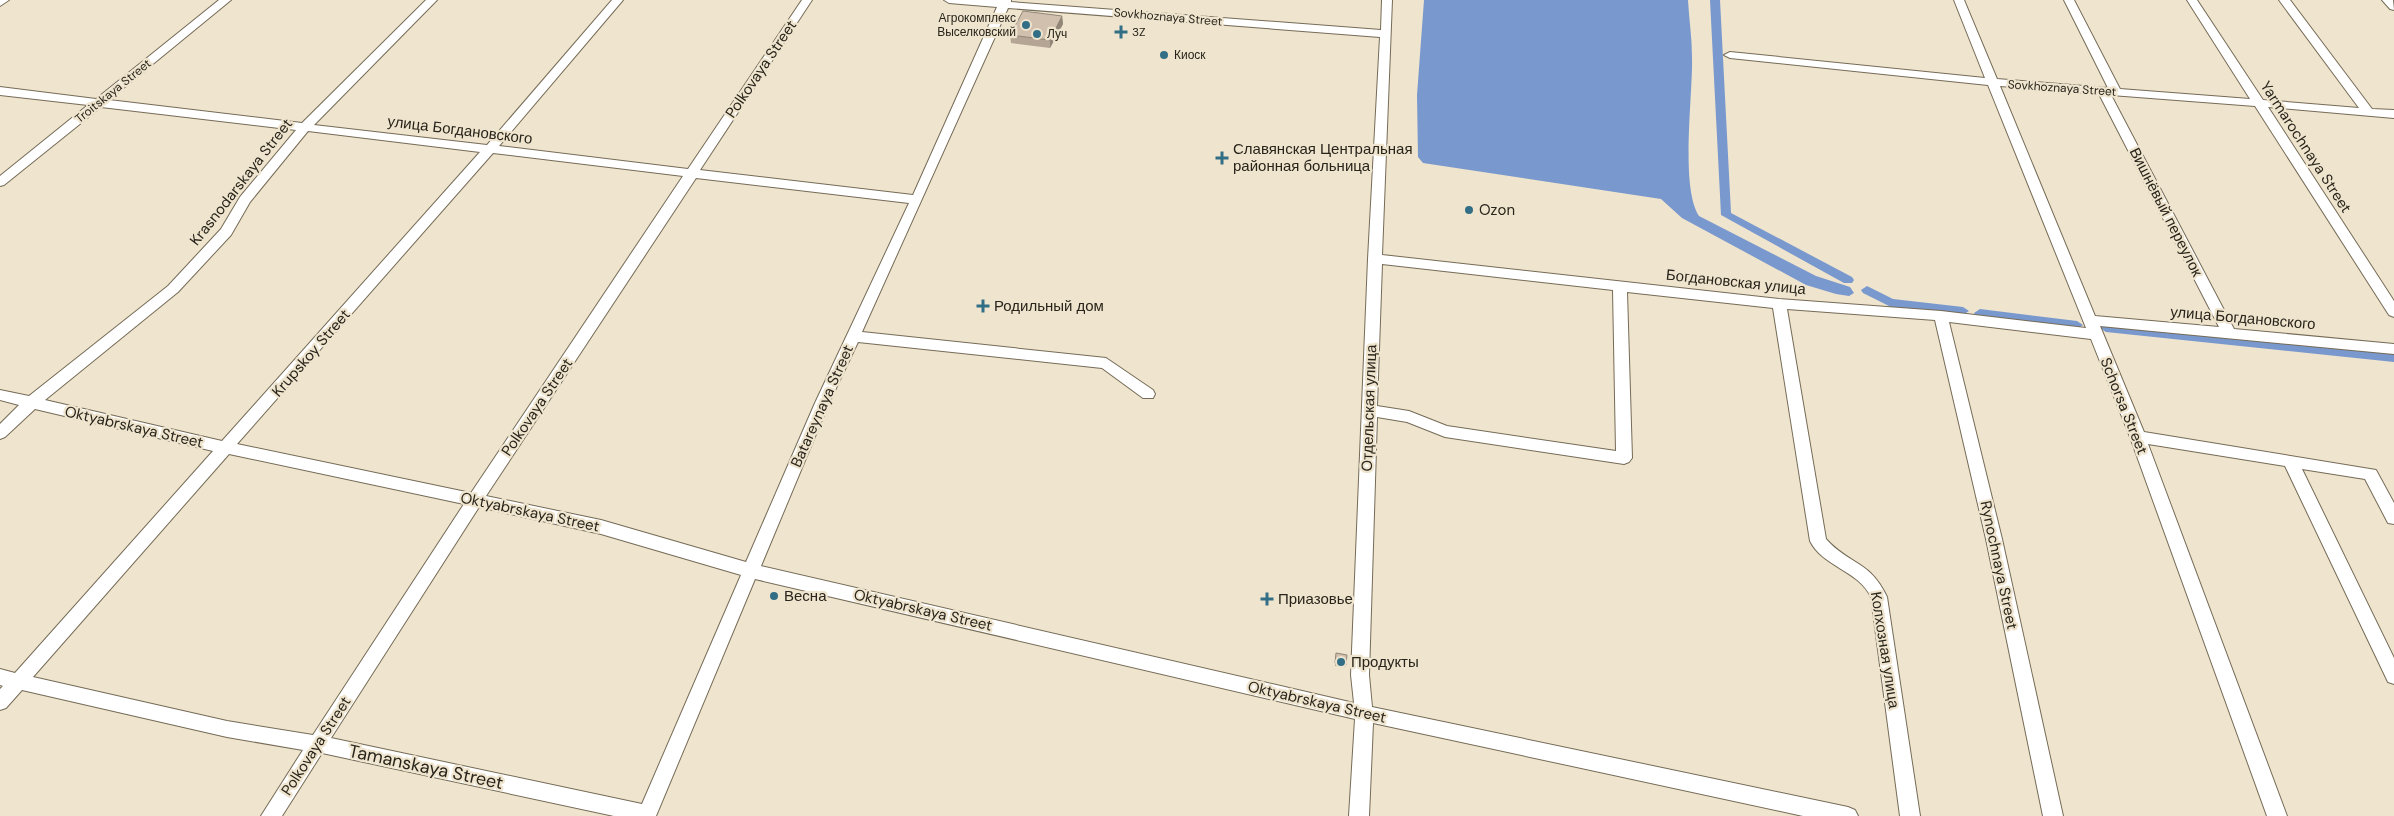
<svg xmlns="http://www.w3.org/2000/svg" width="2394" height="816" font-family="'DM Sans',sans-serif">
	<rect width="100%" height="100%" fill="#efe4cd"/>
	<path fill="#7998ce" d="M1424,0H1688C1689,19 1692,38 1692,57C1693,96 1680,187 1699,216L1816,276L1850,287L1854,293L1849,296L1836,294L1806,285L1682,218L1661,199L1423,163L1418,157L1417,95Z"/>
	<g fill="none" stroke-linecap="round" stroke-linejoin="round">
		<path fill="#7998ce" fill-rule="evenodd" d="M1710,0H1720L1731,213L1852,277L1854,280L1852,283H1844L1721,215Z
			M1867,286L1893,299L1963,307L1969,311L1963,315L1891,307L1863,293L1861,290Z
			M1980,309L2077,321L2083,325L2077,329L1976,316L1974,313Z
			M2106,324L2394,354V362L2106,332L2100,328Z"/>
		<g stroke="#756b57" stroke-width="2">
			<path id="minor" d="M0,0H9L0,6Z
				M219,0H231L109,100L302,123L426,0H437L314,125L487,145L612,0H623L499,146L688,169L802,0H812L700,170L913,195L997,7L949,3L944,0H1011V2L1381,30L1382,0H1392L1382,255L1779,299L1941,311L2086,328L1988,85L1730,58L1724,55L1730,52L1985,78L1954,0H1964L1997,79L2108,88L2064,0H2074L2120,89L2250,99L2187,0H2197L2263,100L2359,108L2279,0H2290L2372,109L2394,110V118L2268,107L2394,301V317L2389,315L2255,106L2111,95L2234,329L2394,344V354L2100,326L2144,432L2376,470L2394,503V524L2388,523L2365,479L2302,469L2394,658V684L2388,682L2285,466L2148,444L2287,816H2267L2130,437L2091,339L1949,322L2002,539L2063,816H2043L1986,539L1935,320L1787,309L1826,539C1849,565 1870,560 1887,597L1920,816H1900L1871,597C1858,570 1823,567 1810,541L1773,308L1627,292L1632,458L1629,462L1624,464L1445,437L1407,422L1377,417L1369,675L1372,707L1848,807L1855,810L1858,816H1803L1373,723L1369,816H1349L1355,719L755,579L656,816H614L322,753L282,816H261L303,750L227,737L22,690L6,708L0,710V689L3,686L0,685V669L15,673L213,451L35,409L5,437L0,439V424L19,405L0,400V390L29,396L168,286L221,229L240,197L296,130L101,107L4,185L0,186V176L88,105L0,95V87L96,99ZM1008,8L1380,37L1368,259L1351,675L1354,703L761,566L829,403L858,342L1102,368L1143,398H1153L1155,394L1153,390L1106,358L862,332ZM2000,86L2099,94L2219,327L2095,316ZM308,131L480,152L222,441L45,400L178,292L231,235L250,202ZM493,153L683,176L471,493L237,444ZM696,178L909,203L815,403L746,562L601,520L486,496ZM1382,264L1613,290L1616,451L1447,426L1409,411L1377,406ZM229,454L464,504L313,735L227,721L33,677ZM479,507L601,534L741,575L642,804L331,738Z
				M2382,0H2393L2394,10L2390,9Z"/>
		</g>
		<use href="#minor" fill="#fff" fill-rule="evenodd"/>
	</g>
	<path fill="#b4a595" d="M1062,16L1063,24L1050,48L1011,43L1010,35Z
		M1336,653L1347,655L1345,667L1335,666Z"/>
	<path fill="#928679" d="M1062,16L1063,24L1050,48V40Z"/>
	<path fill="#d1c0ad" stroke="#928679" d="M1023,11L1062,16L1050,40L1010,35Z
		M1336,653L1347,655L1346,665L1335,663Z"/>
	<g fill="#326e85" stroke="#efe4cd" stroke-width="2">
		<circle cx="1026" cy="25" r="5"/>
		<path d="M1118.5 24.5h5v5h5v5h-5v5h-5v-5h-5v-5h5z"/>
		<circle cx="1037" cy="34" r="5"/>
		<circle cx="1164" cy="55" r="5"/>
		<path d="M1219.5 150.5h5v5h5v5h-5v5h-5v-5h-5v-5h5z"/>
		<circle cx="1469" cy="210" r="5"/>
		<path d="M980.5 298.5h5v5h5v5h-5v5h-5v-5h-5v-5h5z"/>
		<circle cx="774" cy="596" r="5"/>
		<path d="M1264.5 591.5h5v5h5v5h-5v5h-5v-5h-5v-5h5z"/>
		<circle cx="1341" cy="662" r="5"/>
	</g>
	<g text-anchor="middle" stroke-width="4.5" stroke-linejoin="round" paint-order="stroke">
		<g font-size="12" fill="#28241b" stroke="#efe4cd">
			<text transform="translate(1168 17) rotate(5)" y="4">Sovkhoznaya Street</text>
			<text transform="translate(2062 88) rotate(4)" y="4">Sovkhoznaya Street</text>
			<text transform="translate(113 91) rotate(-39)" y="4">Troitskaya Street</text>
		</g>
		<g font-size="12" fill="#28241b" stroke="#efe4cd" text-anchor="start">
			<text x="1016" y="22" text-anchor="end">Агрокомплекс<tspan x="1016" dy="14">Выселковский</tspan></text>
			<text x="1132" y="36">3Z</text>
			<text x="1047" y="38">Луч</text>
			<text x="1174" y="59">Киоск</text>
		</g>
		<g font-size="15" fill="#28241b" stroke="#efe4cd">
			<text transform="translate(761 69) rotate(-56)" y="5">Polkovaya Street</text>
			<text transform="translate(460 130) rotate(7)" y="5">улица Богдановского</text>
			<text transform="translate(2306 147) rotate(57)" y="5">Yarmarochnaya Street</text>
			<text transform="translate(241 182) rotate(-52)" y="5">Krasnodarskaya Street</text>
			<text transform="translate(2166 212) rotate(63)" y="5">Вишнёвый переулок</text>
			<text transform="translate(1736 282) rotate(6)" y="5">Богдановская улица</text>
			<text transform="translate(2243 318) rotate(5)" y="5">улица Богдановского</text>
			<text transform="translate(311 353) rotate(-49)" y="5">Krupskoy Street</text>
			<text transform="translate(822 406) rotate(-66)" y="5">Batareynaya Street</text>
			<text transform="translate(2124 406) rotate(68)" y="5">Schorsa Street</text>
			<text transform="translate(537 407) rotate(-56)" y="5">Polkovaya Street</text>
			<text transform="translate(1369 408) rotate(-88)" y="5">Отдельская улица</text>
			<text transform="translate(134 427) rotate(13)" y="5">Oktyabrskaya Street</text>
			<text transform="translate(530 512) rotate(12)" y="5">Oktyabrskaya Street</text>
			<text transform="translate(1999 565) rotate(78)" y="5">Rynochnaya Street</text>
			<text transform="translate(923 610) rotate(13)" y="5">Oktyabrskaya Street</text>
			<text transform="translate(1885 650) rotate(81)" y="5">Колхозная улица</text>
			<text transform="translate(1317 702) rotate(13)" y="5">Oktyabrskaya Street</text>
			<text transform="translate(316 746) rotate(-57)" y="5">Polkovaya Street</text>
		</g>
		<g font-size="15" fill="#28241b" stroke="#efe4cd" text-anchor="start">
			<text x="1233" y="154">Славянская Центральная<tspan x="1233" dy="17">районная больница</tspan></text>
			<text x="1479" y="215">Ozon</text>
			<text x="994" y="311">Родильный дом</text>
			<text x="784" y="601">Весна</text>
			<text x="1278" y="604">Приазовье</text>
			<text x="1351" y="667">Продукты</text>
		</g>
		<g font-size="18" fill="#28241b" stroke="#efe4cd">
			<text transform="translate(426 767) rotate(12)" y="6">Tamanskaya Street</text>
		</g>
	</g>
</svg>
